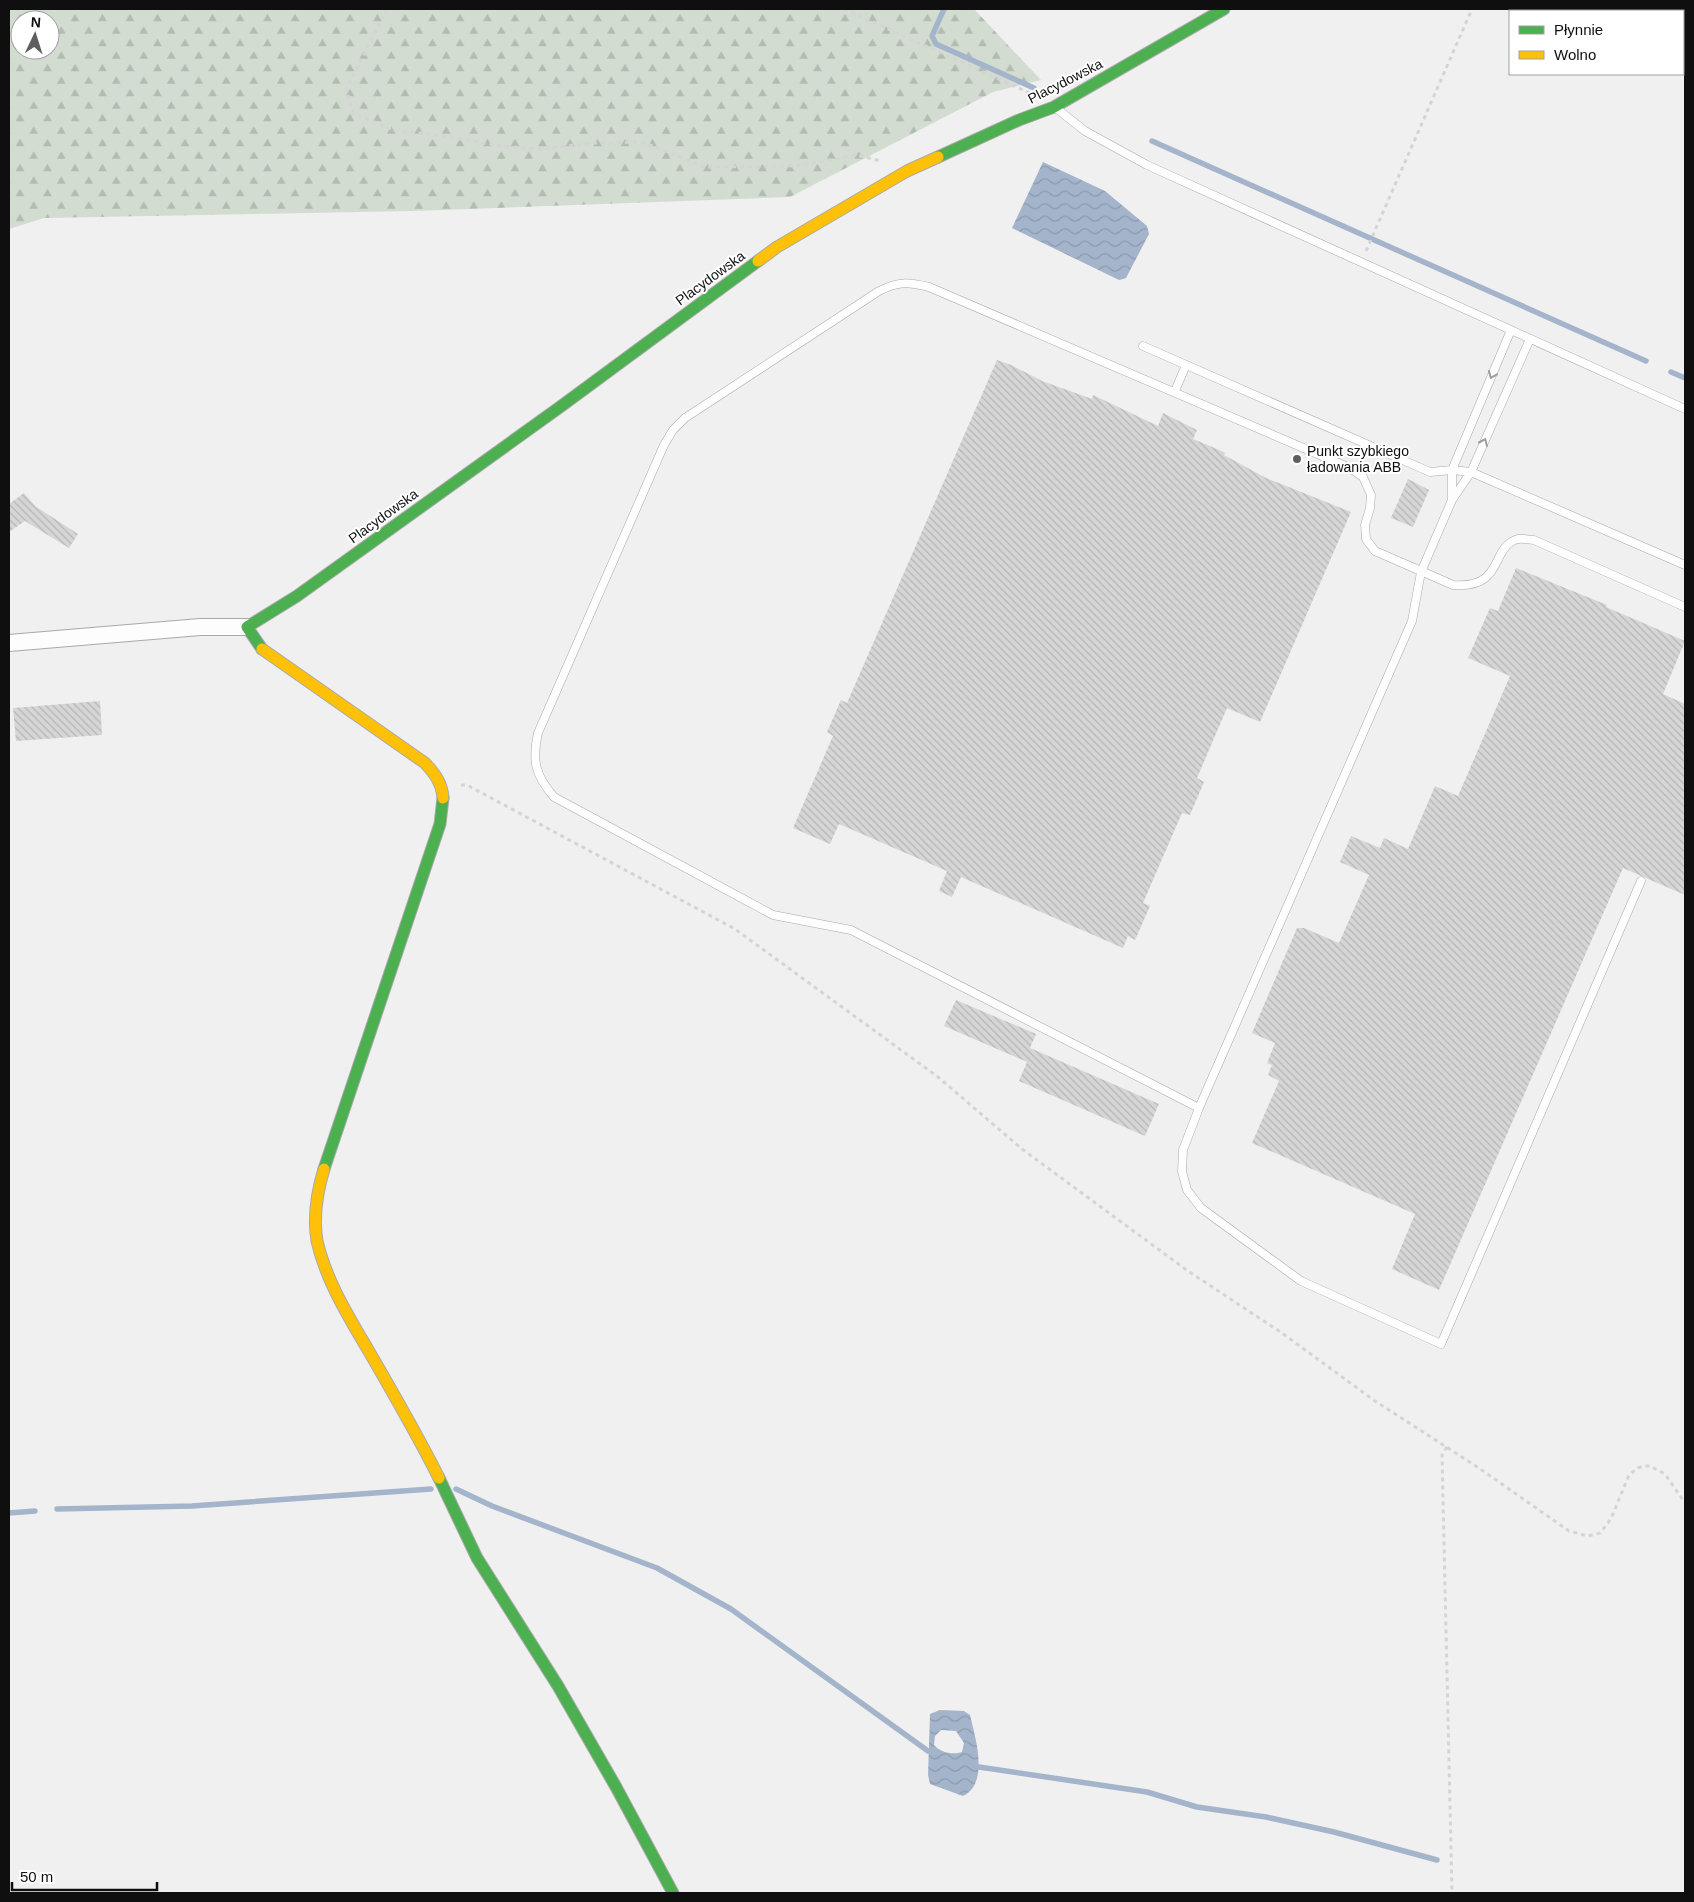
<svg xmlns="http://www.w3.org/2000/svg" width="1694" height="1902" font-family="Arial,sans-serif">
	<defs>
		<pattern id="forest-firs" width="22" height="20" patternUnits="userSpaceOnUse" patternTransform="scale(1.25)"><rect width="22" height="20" fill="#d2dcd1"/><path d="M5 1l3.5 6h-7zM16 11l3.5 6h-7z" fill="#b3bcb2"/></pattern>
		<pattern id="water-waves" width="16" height="10" patternUnits="userSpaceOnUse" patternTransform="scale(1.25)"><rect width="16" height="10" fill="#a4b4cb"/><path d="M0 5q4-4 8 0t8 0" fill="none" stroke="#8c9aad"/></pattern>
		<pattern id="building-back-hatch" width="6" height="6" patternUnits="userSpaceOnUse" patternTransform="scale(1.25)"><rect width="6" height="6" fill="#d6d6d6"/><path d="M-1 5l2 2M0 0l6 6M5-1l2 2" fill="none" stroke="#b6b6b6"/></pattern>
	</defs>
	<rect width="100%" height="100%" fill="#f0f0f0"/>
	<path fill="url(#forest-firs)" fill-rule="evenodd" d="M9,9H974L1041,80L993,92L790,197L413,211L44,218L9,229ZM20,20H50V50H20Z"/>
	<path fill="url(#water-waves)" fill-rule="evenodd" d="M1043,162L1105,191L1147,226L1149,234L1126,278L1119,280L1012,228Z
		M940,1710L964,1711L970,1715C975,1737 990,1783 963,1796L930,1784L928,1775L930,1714ZM941,1730L956,1731L964,1743L962,1752C953,1755 941,1753 934,1745L935,1736Z"/>
	<g fill="none" stroke-linecap="round" stroke-linejoin="round">
		<path stroke="#a4b4cb" stroke-width="5.5" d="M944,9L932,36L936,44L1034,88
			M1152,141L1646,361
			M1671,372L1685,378
			M456,1489L492,1506L657,1568L731,1609L928,1751
			M57,1509L192,1506L431,1489
			M9,1513L35,1511
			M979,1767L1147,1792L1197,1807L1266,1817L1334,1832L1437,1860"/>
	</g>
	<path fill="url(#building-back-hatch)" d="M997,360L1011,365L1042,381L1092,399L1093,395L1158,426L1163,413L1197,430L1193,439L1217,449L1225,453L1224,455L1266,478L1351,512L1260,722L1227,708L1197,778L1204,782L1190,815L1182,813L1143,903L1150,906L1135,940L1128,936L1123,948L961,877L952,897L939,891L947,871L839,824L830,844L793,828L833,736L827,732L841,700L847,703Z
		M1408,479L1429,490L1413,527L1391,518Z
		M24,493L35,506L78,534L69,548L25,521L9,532V504Z
		M1516,568L1607,605L1606,607L1685,641L1663,694L1685,704V895L1623,868L1439,1290L1392,1269L1415,1214L1252,1143L1279,1081L1268,1075L1272,1065L1267,1063L1275,1043L1252,1033L1297,928H1304L1339,943L1369,875L1340,862L1351,836L1380,848L1384,838L1408,849L1435,786L1458,796L1510,676L1468,658L1490,608L1498,611Z
		M100,701L102,735L16,741L13,708Z
		M956,1000L1036,1034L1030,1048L1159,1104L1145,1136L1019,1081L1027,1062L944,1026Z"/>
	<g fill="none" stroke-linecap="round" stroke-linejoin="round">
		<g stroke="#a9a9a9" stroke-width="9">
			<path id="lane" d="M1056,108L1085,131L1147,165L1685,409
				M1530,339L1471,472L1452,500L1421,572L1412,621L1199,1108L1183,1150L1182,1171L1187,1190L1201,1208L1301,1281L1441,1344L1641,881
				M1143,346L1430,472L1452,470L1471,472L1685,565
				M1175,391L1186,365
				M1452,499V470L1511,330
				M1199,1108L851,930L773,915L554,797C535,775 532,761 538,733L664,445L673,430L685,418L879,291C899,281 908,282 929,287L1350,468L1363,477L1371,495L1370,508L1365,525L1366,539L1375,551L1453,585C1506,589 1489,547 1518,539C1523,538 1529,540 1534,540L1685,607"/>
		</g>
		<g stroke="#a9a9a9" stroke-width="18">
			<path id="street" d="M9,643L200,627H247"/>
		</g>
		<g stroke="#a9a9a9" stroke-width="13">
			<path id="fast" d="M938,157L1019,120L1054,107L1224,9
				M262,649L247,627L297,596L560,407L758,261
				M324,1169L440,824L443,798
				M439,1478L477,1558L558,1686L616,1787L673,1893"/>
		</g>
		<g stroke="#a9a9a9" stroke-width="13">
			<path id="slow" d="M758,261L777,247L907,171L938,157
				M262,649L425,763C435,774 442,783 443,798
				M324,1169C317,1192 313,1217 317,1241C326,1280 347,1314 367,1348C392,1391 417,1434 439,1478"/>
		</g>
		<path stroke="#d4d4d4" stroke-width="3" stroke-dasharray="4 4" stroke-linecap="butt" d="M387,9L346,90L353,113L396,131L431,134L501,146L539,149L594,143L635,142L648,144L704,167L798,166L856,155L881,161
			M844,9L1032,94
			M1366,251L1472,9
			M461,785H467L735,929L938,1077L1022,1149L1188,1271L1282,1333L1375,1401L1479,1468L1569,1531L1588,1536L1600,1533L1608,1523L1613,1514L1629,1475L1638,1468L1644,1466H1650L1665,1474L1685,1503
			M1447,1447L1442,1455L1452,1893"/>
		<use href="#lane" stroke="#fdfdfd" stroke-width="8"/>
		<use href="#street" stroke="#fdfdfd" stroke-width="16"/>
		<use href="#fast" stroke="#4caf50" stroke-width="11"/>
		<use href="#slow" stroke="#ffc107" stroke-width="11"/>
	</g>
	<defs><path id="oneway-chevron" d="M-2-3.5L2.5 0L-2 3.5" fill="none" stroke-width="1.6" stroke-linecap="round" stroke-linejoin="round" transform="scale(1.25)"/></defs>
	<g stroke="#9e9e9e">
		<use href="#oneway-chevron" transform="translate(1492 375) rotate(113)"/>
		<use href="#oneway-chevron" transform="translate(1484 442) rotate(-66)"/>
	</g>
	<circle fill="#5e5e5e" stroke="#fff" stroke-width="2" cx="1297" cy="459" r="5"/>
	<g text-anchor="middle" stroke-width="4" stroke-linejoin="round" paint-order="stroke">
		<g font-size="14" fill="#0f0f0f" stroke="#fff">
			<text transform="translate(1065 81) rotate(-27)" y="5">Placydowska</text>
			<text transform="translate(710 278) rotate(-36)" y="5">Placydowska</text>
			<text transform="translate(383 516) rotate(-36)" y="5">Placydowska</text>
		</g>
		<g font-size="14" fill="#0f0f0f" stroke="#fff" text-anchor="start">
			<text x="1307" y="456">Punkt szybkiego<tspan x="1307" dy="16">ładowania ABB</tspan></text>
		</g>
	</g>
	<rect width="1694" height="1902" fill="none" stroke="#0f0f0f" stroke-width="20"/>
	<rect x="1509" y="10" width="175" height="65" fill="#ffffff" stroke="#9f9f9f"/>
	<rect x="1519" y="26" width="25" height="8" fill="#4caf50" stroke="#9f9f9f"/>
	<text x="1554" y="35" font-size="15" fill="#0f0f0f">Płynnie</text>
	<rect x="1519" y="51" width="25" height="8" fill="#ffc107" stroke="#9f9f9f"/>
	<text x="1554" y="60" font-size="15" fill="#0f0f0f">Wolno</text>
	<g transform="translate(35 35) rotate(4)"><circle r="24" fill="#ffffff" stroke="#9f9f9f"/>
	<path d="M0-4L9 19L0 12L-9 19Z" fill="#5e5e5e"/>
	<text y="-8" font-size="14" font-weight="bold" text-anchor="middle" fill="#0f0f0f">N</text>
	</g>
	<path d="M12 1882v8h145v-8" fill="none" stroke="#0f0f0f" stroke-width="2.5"/>
	<text x="20" y="1882" font-size="15" fill="#0f0f0f" stroke="#ffffff" stroke-width="4" paint-order="stroke">50 m</text>
</svg>
